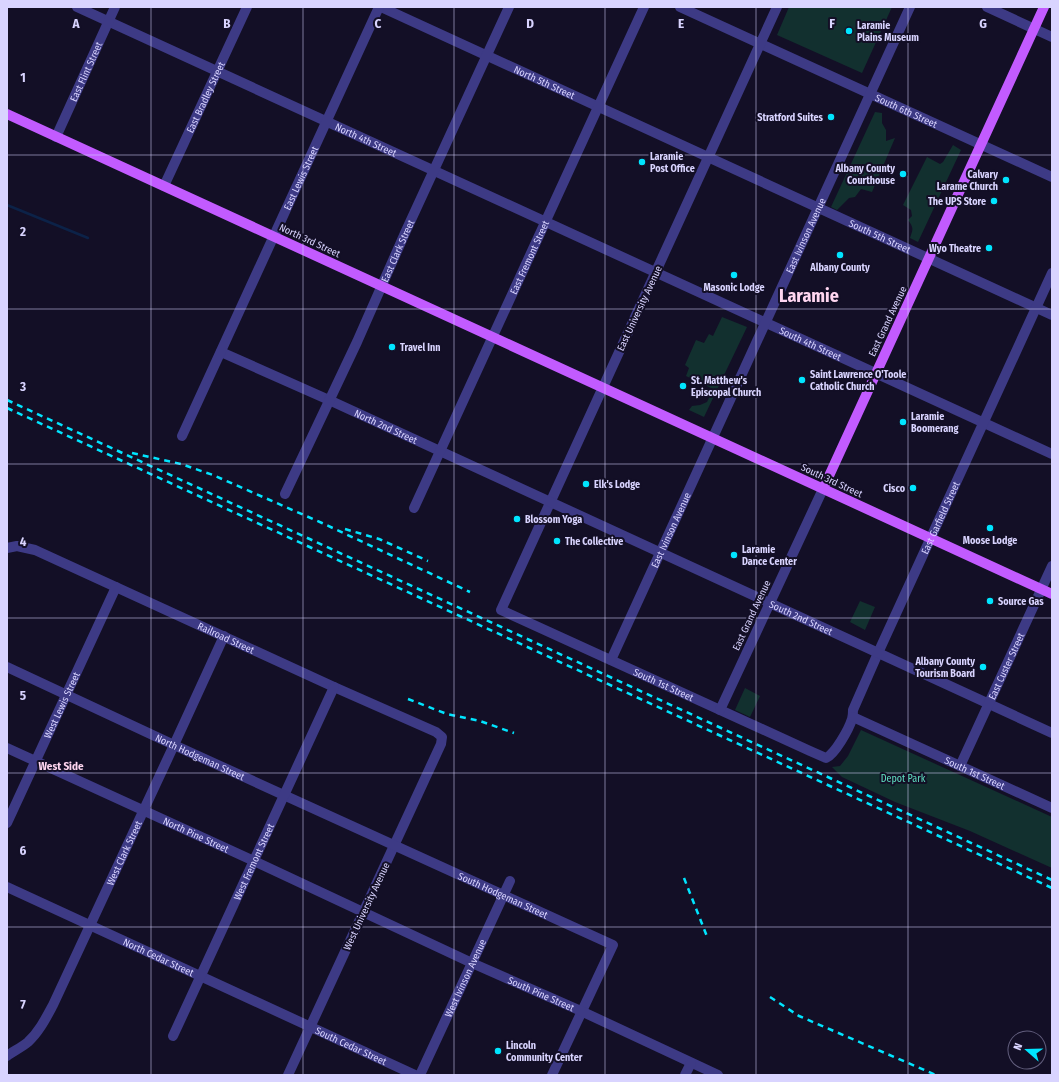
<svg xmlns="http://www.w3.org/2000/svg" width="1059" height="1082" font-family="'Fira Sans Condensed',sans-serif">
	<rect width="100%" height="100%" fill="#130f26"/>
	<path fill="#12302f" d="M789,7H892L862,73L777,35Z
		M875,112L882,113V123L886,130V141L895,138L872,192L861,189L855,197L849,198L837,210L831,207Z
		M953,145L961,150L918,242L910,238C913,229 914,228 908,220L912,216L911,210L903,205L927,157L940,164L943,162Z
		M722,317L747,327L704,417L689,410L692,406L700,405L707,402L713,389L686,376L689,368L685,365L696,340L704,343L709,334L713,336Z
		M860,601L875,607L865,630L850,622Z
		M745,688L760,696L750,717L735,710Z
		M861,730L1052,817V868L970,831L895,802L842,777L832,767L840,766L848,756Z"/>
	<g fill="none" stroke-linecap="round" stroke-linejoin="round">
		<path stroke="#0c2248" stroke-width="2.5" d="M7,205L88,238"/>
		<g stroke="#3d3a85" stroke-width="10">
			<path id="s1" d="M77,7L1052,454"/>
			<path id="s2" d="M381,7L1052,315"/>
			<path id="s3" d="M680,7L1052,177"/>
			<path id="s4" d="M777,7L501,610L810,751L826,758C835,754 849,729 852,719C853,716 853,713 853,710L878,653L1052,273"/>
			<path d="M987,7L1052,37"/>
			<path id="s5" d="M56,137L115,7"/>
			<path id="s6" d="M164,186L247,7"/>
			<path id="s7" d="M221,352L329,400L1052,733"/>
			<path id="s8" d="M182,436L379,7"/>
			<path id="s9" d="M285,494L357,342L405,233L509,7"/>
			<path id="s10" d="M414,508L644,7"/>
			<path id="s11" d="M7,548L17,546L35,550L334,687L436,732L442,737L441,744L288,1075"/>
			<path id="s12" d="M611,660L910,7"/>
			<path id="s13" d="M7,667L174,745L613,945L552,1075"/>
			<path d="M720,710L823,489"/>
			<path id="s14" d="M853,717L1052,808"/>
			<path id="s15" d="M7,748L254,861L472,963L581,1011L718,1075"/>
			<path id="s16" d="M960,766L1052,566"/>
			<path id="s17" d="M7,823L116,587"/>
			<path id="s18" d="M7,887L415,1075"/>
			<path id="s19" d="M173,1036L334,687"/>
			<path id="s20" d="M7,1056C14,1051 22,1047 28,1042C39,1032 46,1018 53,1005L174,745L224,636"/>
			<path id="s21" d="M420,1075L510,881"/>
			<path d="M685,1075L691,1063"/>
		</g>
		<path stroke="#c25bff" stroke-width="10" d="M7,114L1052,594
			M823,489L1044,7"/>
		<path stroke="#00e5ff" stroke-width="2.5" stroke-dasharray="6 5" stroke-linecap="butt" d="M7,400L1052,880
			M7,408L1052,888
			M132,453L181,464L213,475L322,523L470,592
			M345,529L379,539L428,561
			M408,699L447,714L480,721L514,733
			M684,878L708,939
			M770,997L799,1016L936,1075"/>
	</g>
	<path fill="none" stroke="#d9d4ff" stroke-width="1" stroke-opacity="0.55" d="M151,7V1075M303,7V1075M454,7V1075M605,7V1075M756,7V1075M908,7V1075M7,155H1052M7,309H1052M7,464H1052M7,618H1052M7,773H1052M7,927H1052"/>
	<g fill="#00e5ff" stroke="#130f26" stroke-width="1.5">
		<circle cx="849" cy="31" r="4"/>
		<circle cx="831" cy="117" r="4"/>
		<circle cx="642" cy="162" r="4"/>
		<circle cx="903" cy="174" r="4"/>
		<circle cx="1006" cy="180" r="4"/>
		<circle cx="994" cy="201" r="4"/>
		<circle cx="989" cy="248" r="4"/>
		<circle cx="840" cy="255" r="4"/>
		<circle cx="734" cy="275" r="4"/>
		<circle cx="392" cy="347" r="4"/>
		<circle cx="802" cy="380" r="4"/>
		<circle cx="683" cy="386" r="4"/>
		<circle cx="903" cy="422" r="4"/>
		<circle cx="586" cy="484" r="4"/>
		<circle cx="913" cy="488" r="4"/>
		<circle cx="517" cy="519" r="4"/>
		<circle cx="990" cy="528" r="4"/>
		<circle cx="557" cy="541" r="4"/>
		<circle cx="734" cy="555" r="4"/>
		<circle cx="990" cy="601" r="4"/>
		<circle cx="983" cy="667" r="4"/>
		<circle cx="498" cy="1051" r="4"/>
	</g>
	<g text-anchor="middle" stroke-width="4" stroke-linejoin="round" paint-order="stroke">
		<g font-size="10" font-weight="bold" fill="#d9d4ff" stroke="#130f26" text-anchor="start">
			<text x="857" y="29">Laramie<tspan x="857" dy="12">Plains Museum</tspan></text>
			<text x="823" y="121" text-anchor="end">Stratford Suites</text>
			<text x="650" y="160">Laramie<tspan x="650" dy="12">Post Office</tspan></text>
			<text x="895" y="172" text-anchor="end">Albany County<tspan x="895" dy="12">Courthouse</tspan></text>
			<text x="998" y="178" text-anchor="end">Calvary<tspan x="998" dy="12">Larame Church</tspan></text>
			<text x="986" y="205" text-anchor="end">The UPS Store</text>
			<text x="981" y="252" text-anchor="end">Wyo Theatre</text>
			<text x="840" y="271" text-anchor="middle">Albany County</text>
			<text x="734" y="291" text-anchor="middle">Masonic Lodge</text>
			<text x="400" y="351">Travel Inn</text>
			<text x="810" y="378">Saint Lawrence O'Toole<tspan x="810" dy="12">Catholic Church</tspan></text>
			<text x="691" y="384">St. Matthew's<tspan x="691" dy="12">Episcopal Church</tspan></text>
			<text x="911" y="420">Laramie<tspan x="911" dy="12">Boomerang</tspan></text>
			<text x="594" y="488">Elk's Lodge</text>
			<text x="905" y="492" text-anchor="end">Cisco</text>
			<text x="525" y="523">Blossom Yoga</text>
			<text x="990" y="544" text-anchor="middle">Moose Lodge</text>
			<text x="565" y="545">The Collective</text>
			<text x="742" y="553">Laramie<tspan x="742" dy="12">Dance Center</tspan></text>
			<text x="998" y="605">Source Gas</text>
			<text x="975" y="665" text-anchor="end">Albany County<tspan x="975" dy="12">Tourism Board</tspan></text>
			<text x="506" y="1049">Lincoln<tspan x="506" dy="12">Community Center</tspan></text>
		</g>
		<g font-size="10" fill="#d9d4ff" stroke="#130f26">
			<text dy="4" stroke="none"><textPath href="#s5" startOffset="72">East Flint Street</textPath></text>
			<text dy="4" stroke="none"><textPath href="#s2" startOffset="180">North 5th Street</textPath></text>
			<text dy="4" stroke="none"><textPath href="#s6" startOffset="98">East Bradley Street</textPath></text>
			<text dy="4" stroke="none"><textPath href="#s3" startOffset="249">South 6th Street</textPath></text>
			<text dy="4" stroke="none"><textPath href="#s1" startOffset="318">North 4th Street</textPath></text>
			<text dy="4" stroke="none"><textPath href="#s8" startOffset="284">East Lewis Street</textPath></text>
			<text dy="4" stroke="none"><textPath href="#s12" startOffset="467">East Ivinson Avenue</textPath></text>
			<text dy="4" stroke="none"><textPath href="#s2" startOffset="549">South 5th Street</textPath></text>
			<text transform="translate(310 240) rotate(25)" y="4">North 3rd Street</text>
			<text dy="4" stroke="none"><textPath href="#s9" startOffset="268">East Clark Street</textPath></text>
			<text dy="4" stroke="none"><textPath href="#s10" startOffset="276">East Fremont Street</textPath></text>
			<text transform="translate(639 308) rotate(-65)" y="4">East University Avenue</text>
			<text transform="translate(887 321) rotate(-65)" y="4">East Grand Avenue</text>
			<text dy="4" stroke="none"><textPath href="#s1" startOffset="807">South 4th Street</textPath></text>
			<text dy="4" stroke="none"><textPath href="#s7" startOffset="181">North 2nd Street</textPath></text>
			<text transform="translate(832 480) rotate(25)" y="4">South 3rd Street</text>
			<text dy="4" stroke="none"><textPath href="#s4" startOffset="1288">East Garfield Street</textPath></text>
			<text dy="4" stroke="none"><textPath href="#s12" startOffset="143">East Ivinson Avenue</textPath></text>
			<text transform="translate(751 615) rotate(-65)" y="4">East Grand Avenue</text>
			<text dy="4" stroke="none"><textPath href="#s7" startOffset="638">South 2nd Street</textPath></text>
			<text dy="4" stroke="none"><textPath href="#s11" startOffset="239">Railroad Street</textPath></text>
			<text dy="4" stroke="none"><textPath href="#s16" startOffset="110">East Custer Street</textPath></text>
			<text dy="4" stroke="none"><textPath href="#s4" startOffset="842">South 1st Street</textPath></text>
			<text dy="4" stroke="none"><textPath href="#s17" startOffset="130">West Lewis Street</textPath></text>
			<text dy="4" stroke="none"><textPath href="#s13" startOffset="213">North Hodgeman Street</textPath></text>
			<text dy="4" stroke="none"><textPath href="#s14" startOffset="134">South 1st Street</textPath></text>
			<text dy="4" stroke="none"><textPath href="#s15" startOffset="208">North Pine Street</textPath></text>
			<text dy="4" stroke="none"><textPath href="#s20" startOffset="238">West Clark Street</textPath></text>
			<text dy="4" stroke="none"><textPath href="#s19" startOffset="192">West Fremont Street</textPath></text>
			<text dy="4" stroke="none"><textPath href="#s13" startOffset="546">South Hodgeman Street</textPath></text>
			<text transform="translate(366 906) rotate(-65)" y="4">West University Avenue</text>
			<text dy="4" stroke="none"><textPath href="#s18" startOffset="167">North Cedar Street</textPath></text>
			<text dy="4" stroke="none"><textPath href="#s21" startOffset="107">West Ivinson Avenue</textPath></text>
			<text dy="4" stroke="none"><textPath href="#s15" startOffset="588">South Pine Street</textPath></text>
			<text dy="4" stroke="none"><textPath href="#s18" startOffset="379">South Cedar Street</textPath></text>
		</g>
		<g font-size="10" fill="#5fe0c0" stroke="#130f26">
			<text x="903" y="782">Depot Park</text>
		</g>
		<g font-size="11" font-weight="bold" fill="#ffd6f0" stroke="#130f26">
			<text x="61" y="770">West Side</text>
		</g>
		<g font-size="18" font-weight="bold" fill="#ffd6f0" stroke="#130f26">
			<text x="809" y="302">Laramie</text>
		</g>
	</g>
	<g font-size="13" text-anchor="middle" font-weight="bold" fill="#d9d4ff" stroke="#130f26" stroke-width="4" stroke-linejoin="round" paint-order="stroke">
		<text x="76" y="28">A</text>
		<text x="227" y="28">B</text>
		<text x="378" y="28">C</text>
		<text x="530" y="28">D</text>
		<text x="681" y="28">E</text>
		<text x="832" y="28">F</text>
		<text x="983" y="28">G</text>
		<text x="23" y="82">1</text>
		<text x="23" y="236">2</text>
		<text x="23" y="391">3</text>
		<text x="23" y="546">4</text>
		<text x="23" y="700">5</text>
		<text x="23" y="855">6</text>
		<text x="23" y="1009">7</text>
	</g>
	<rect width="1059" height="1082" fill="none" stroke="#d9d4ff" stroke-width="16"/>
	<g transform="translate(1027 1050) rotate(290)"><circle r="19" fill="#130f26" stroke="#625e7d"/>
	<path d="M0-3L7 15L0 10L-7 15Z" fill="#00e5ff"/>
	<text y="-6" font-size="11" font-weight="bold" text-anchor="middle" fill="#d9d4ff">N</text>
	</g>
</svg>
